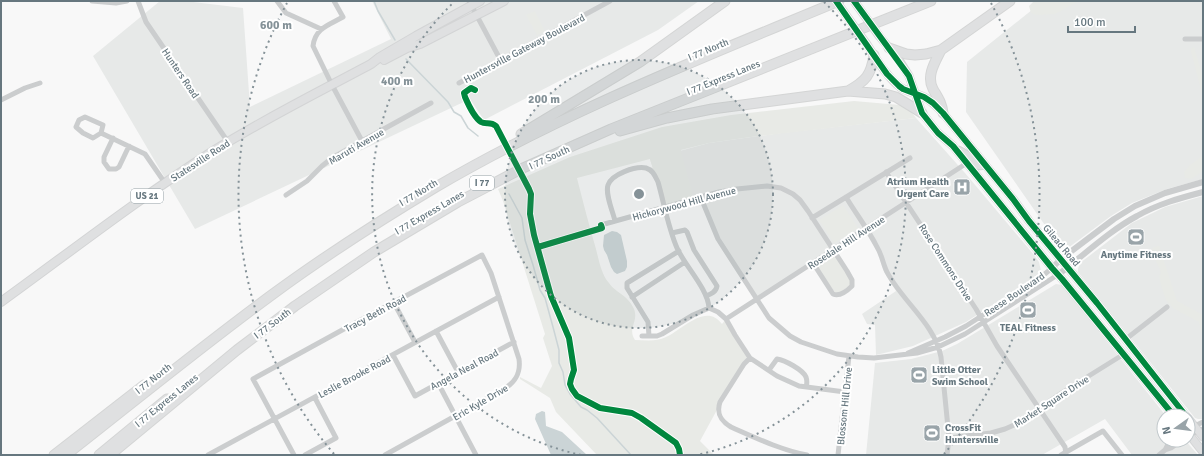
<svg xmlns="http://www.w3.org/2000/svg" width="1204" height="456" font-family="Signika,sans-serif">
	<rect width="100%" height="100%" fill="#f8f8f8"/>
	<path fill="#e7e9e8" d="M160,1H185L243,8L250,107L391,39L372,1H699L658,30L484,120L470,99L195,229L93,56Z
		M1043,1H1203V179L1167,189L1132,203L1111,216L1068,248L1067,246L1062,249L1058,247L1056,241L966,112L967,62Z
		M916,118L965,173L1034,255L1039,262L1041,271L1040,274L966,322L913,346L876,355L875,325L867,324L862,314L896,291L884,272L879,254L865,231L756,300L726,252L702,198L665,208L650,159L709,143L781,133Z
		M1203,196V419H1198L1195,418L1078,272V269L1080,263L1132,223L1165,207Z
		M1056,284L1062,285L1166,416H1164V440H1185L1198,455H1132L1105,419L1042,455H866L875,363L911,359L942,351L957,344Z"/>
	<path fill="#e8eae6" d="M1034,1H1079L1055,14L1036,15L1031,13L1029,6Z
		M535,11L545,31L537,35L526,15Z
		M1194,47L1203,77V98L1191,52V49Z
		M854,101L900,105L909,109L916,118L751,137L709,143L681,150L694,200L665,208L650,159L577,178C583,202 589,225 596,249C599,260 601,274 609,283C616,293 628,295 634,309C639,322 627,328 635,340C645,340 656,342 666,337C682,330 706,302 722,324L726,319L750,358L718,408L700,441L714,455H597L556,412L550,398L520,379V377L541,388L552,366L543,338L545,334L503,201L498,189L570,157L662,127L731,115Z
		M1203,156V171L1191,179L1185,178L1184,172L1190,165Z
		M843,205L858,228L834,243L819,220Z
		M1159,246L1177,301L1203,315V334L1201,332L1199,322L1173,308L1166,300L1161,285L1159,277L1161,272L1151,250L1154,247Z
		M834,250L853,283L837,295L813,263Z"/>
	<path fill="#cbd4d6" d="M612,231L617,232L621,235L627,261V267L625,271L617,274L614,272L611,267L607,255L604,250L603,246L604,235Z
		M542,411L545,412L546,426L562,432L587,455H551L535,419L536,414Z"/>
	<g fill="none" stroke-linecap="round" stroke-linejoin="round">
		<path stroke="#cbd4d6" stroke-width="1.5" d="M374,1L378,11L395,40
			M406,59L448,102L454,112L461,116L468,128L478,136
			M509,194L522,218L525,240L533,265L540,290L545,298L553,327L559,350V363L563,372L565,385L570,394L581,407L587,410L597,418L631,455"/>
		<g stroke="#d4d5d6" stroke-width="9">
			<path id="secondary" d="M880,37L899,60L909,76L922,113L938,133L953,146L1052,268L1062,279L1174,416
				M866,43C876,58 886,76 900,87C907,92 916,93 924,97C931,100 937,107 943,113L1013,199L1029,221L1097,303L1186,416
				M958,150C961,151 964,153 967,155C974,161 974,168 985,165
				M1188,418L1203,437
				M1188,433L1203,452"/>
		</g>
		<g stroke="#d3d4d5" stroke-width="10">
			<path id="primary" d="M384,60L407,48L420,44L504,1
				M1,302C70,252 138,199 210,153C262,120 317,93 371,64L380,57L416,36L480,1"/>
		</g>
		<g stroke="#d4d5d5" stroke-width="11">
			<path id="motorway" d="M889,48L906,54L915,55L926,54L941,50L1010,1
				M941,50C935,62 926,76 933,89C938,98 942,103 943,113
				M848,91C866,81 871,75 874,55
				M620,131L667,118L712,109L848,91L885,94L896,97L922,113
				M521,134L640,62L725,1
				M54,455L144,385
				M66,455C135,401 202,346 273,294C326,255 381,220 436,187C564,112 702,58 839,1
				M99,455L167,399
				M110,455L237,350L295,306L374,252L458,202L523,168L611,129L931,1"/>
		</g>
		<path stroke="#cbcdce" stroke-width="5" d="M92,1L116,3L127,1
			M138,1L146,22L228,142
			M277,1L286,13L321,29
			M334,1L343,17C329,25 315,28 313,46L332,85L362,141
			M469,1L501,61
			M1185,39H1203
			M459,83L610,1
			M1,100L25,88L40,83
			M101,133L93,138L83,133L76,127L79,120L85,117L103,125L101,133L145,154L165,183
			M113,138L104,157V162L109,169H116L119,167L129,146
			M886,172L976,309L997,346L1065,447L1066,455
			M286,195L307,181L322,166L332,158L362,141L431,103
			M846,197C856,214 868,229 877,247C882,255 883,264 887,272C902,301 935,324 941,357L949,438L947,455
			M701,198L718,239L769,318L790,336L801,342L837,354L858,357L874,358L917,353L938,347L965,334L1059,274
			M812,218L910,158
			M615,221C613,212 605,194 608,185C612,174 635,166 646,168C653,170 655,176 658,182C664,203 668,227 677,248C685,266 708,289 709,308
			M601,225L719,192L737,189L767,186L781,188L793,194L800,200L808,211L847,271L852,280V286C847,291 840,297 833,294L813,263
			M672,233L685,230L687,232L694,250L717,286C716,292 711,294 706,296
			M632,297L685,262
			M394,303L415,342
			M726,319L967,163
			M436,331L458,372
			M642,336H657L662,334L693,315L709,308L718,312L726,319L735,335L750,358L777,376L799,386L845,392
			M649,336L648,322L627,288V283L679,251
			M1126,339L1167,307
			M908,353L945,337L966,326L1040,278L1052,268
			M393,355L415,396L514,342
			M750,358L744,364L720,402C716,414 721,421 731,427C756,438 781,450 807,455
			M769,370L777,359C785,360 803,370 806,377C807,380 807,384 806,387
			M438,383L476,455
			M1188,429L1203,422
			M1188,436L1203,429
			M949,438L991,433L1005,429L1014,425L1063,392L1124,354
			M1165,450L1168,444L1173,440
			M208,455L499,297
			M294,455L253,379L344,329L482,255L491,273L519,359C521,374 515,383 502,390L385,455
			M305,455L336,438L315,398
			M838,455L849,356
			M1061,455L1103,431L1122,455
			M1159,455L1165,450L1171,448L1182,440"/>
		<path stroke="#cbcdce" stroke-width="6" d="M1052,268L1061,259L1114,219L1135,206L1165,193L1203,182
			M1059,274C1084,255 1109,231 1137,216C1158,204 1180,198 1203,192"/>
		<use href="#secondary" stroke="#dfe0e1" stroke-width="7"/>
		<use href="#primary" stroke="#dfe0e1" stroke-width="8"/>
		<use href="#motorway" stroke="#dfe0e1" stroke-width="9"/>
		<g stroke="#d4d5d6" stroke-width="9" stroke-linecap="butt">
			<path id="secondary-bridge" d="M836,1L866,43
				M854,1L880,37"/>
		</g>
		<use href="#secondary-bridge" stroke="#dfe0e1" stroke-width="7"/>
		<g stroke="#fff" stroke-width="8">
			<path id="cycleway" d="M836,1L887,74L899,86L903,89L924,97L933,103L943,113L1013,199L1029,221L1097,303L1186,416
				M854,1L909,76L922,113L938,133L953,146L1052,268L1062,279L1174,416
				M475,90L471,88L464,93L465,97C468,104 475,118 481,122C486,125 490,121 496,126L529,189L531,194L530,214L534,235L551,296L569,338L574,370L571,379L570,384L572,389L577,396L600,408L632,413L641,418L676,443L679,449L680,455
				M538,247L602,228L601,225"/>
		</g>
		<use href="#cycleway" stroke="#00873e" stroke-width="6"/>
	</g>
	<circle cx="639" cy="194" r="134" fill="#859298" fill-opacity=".12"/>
	<g fill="none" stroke="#859298" stroke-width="2" stroke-dasharray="2 4">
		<circle cx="639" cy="194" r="134"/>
		<path d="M581 455A267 267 0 0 1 454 2M824 2A267 267 0 0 1 697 455"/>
		<path d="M334 454A401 401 0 0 1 287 3M991 3A401 401 0 0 1 944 454"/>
	</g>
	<defs>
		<g id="hospital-square" transform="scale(0.9)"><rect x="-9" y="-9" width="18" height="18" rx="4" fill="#99a4a9" stroke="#fff"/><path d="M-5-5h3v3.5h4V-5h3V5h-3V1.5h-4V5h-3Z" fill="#fff"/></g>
		<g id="stadium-square" transform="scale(0.9)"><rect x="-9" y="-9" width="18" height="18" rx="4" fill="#99a4a9" stroke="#fff"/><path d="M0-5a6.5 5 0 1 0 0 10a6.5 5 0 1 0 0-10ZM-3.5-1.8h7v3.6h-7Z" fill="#fff"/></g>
	</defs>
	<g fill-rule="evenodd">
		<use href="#hospital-square" x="962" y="187"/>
		<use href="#stadium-square" x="1136" y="237"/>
		<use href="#stadium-square" x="1028" y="310"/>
		<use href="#stadium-square" x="919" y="375"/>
		<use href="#stadium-square" x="932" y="433"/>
	</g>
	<g text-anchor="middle" stroke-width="4" stroke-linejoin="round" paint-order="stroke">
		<g fill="#fff" stroke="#94a0a5" stroke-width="1">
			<rect x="470" y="176" width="24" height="14" rx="3"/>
			<rect x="131" y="189" width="32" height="14" rx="3"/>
		</g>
		<g font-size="9" font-weight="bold" fill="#66777f">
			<text x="482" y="186">I 77</text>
			<text x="147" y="199">US 21</text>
		</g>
		<g font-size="10" fill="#66777f" stroke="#fff">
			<text transform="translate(524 48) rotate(-28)" y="4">Huntersville Gateway Boulevard</text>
			<text transform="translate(708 49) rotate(-23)" y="4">I 77 North</text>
			<text transform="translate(181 73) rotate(56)" y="4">Hunters Road</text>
			<text transform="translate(723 77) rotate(-22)" y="4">I 77 Express Lanes</text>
			<text transform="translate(356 146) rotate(-30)" y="4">Maruti Avenue</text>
			<text transform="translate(549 157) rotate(-25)" y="4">I 77 South</text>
			<text transform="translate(200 160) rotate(-33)" y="4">Statesville Road</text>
			<text transform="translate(418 192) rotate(-31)" y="4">I 77 North</text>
			<text transform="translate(684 203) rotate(-15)" y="4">Hickorywood Hill Avenue</text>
			<text transform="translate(429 212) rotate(-30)" y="4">I 77 Express Lanes</text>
			<text transform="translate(846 242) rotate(-33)" y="4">Rosedale Hill Avenue</text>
			<text transform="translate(1062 245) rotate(50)" y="4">Gilead Road</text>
			<text transform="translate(946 262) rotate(57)" y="4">Rose Commons Drive</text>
			<text transform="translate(1014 294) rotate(-34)" y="4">Reese Boulevard</text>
			<text transform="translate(375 313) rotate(-28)" y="4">Tracy Beth Road</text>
			<text transform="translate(272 323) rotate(-37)" y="4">I 77 South</text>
			<text transform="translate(464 369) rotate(-28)" y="4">Angela Neal Road</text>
			<text transform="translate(354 376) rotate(-28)" y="4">Leslie Brooke Road</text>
			<text transform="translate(153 378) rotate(-38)" y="4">I 77 North</text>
			<text transform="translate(166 400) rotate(-39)" y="4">I 77 Express Lanes</text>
			<text transform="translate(1051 401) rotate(-33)" y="4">Market Square Drive</text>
			<text transform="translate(480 402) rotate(-30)" y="4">Eric Kyle Drive</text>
			<text transform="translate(844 406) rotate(-84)" y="4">Blossom Hill Drive</text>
		</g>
		<g font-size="10" font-weight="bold" fill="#66777f" stroke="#fff">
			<text x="949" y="185" text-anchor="end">Atrium Health<tspan x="949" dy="12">Urgent Care</tspan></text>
			<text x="1136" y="258">Anytime Fitness</text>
			<text x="1028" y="331">TEAL Fitness</text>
			<text x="932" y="373" text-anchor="start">Little Otter<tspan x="932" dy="12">Swim School</tspan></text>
			<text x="945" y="431" text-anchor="start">CrossFit<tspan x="945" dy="12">Huntersville</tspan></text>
		</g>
	</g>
	<circle cx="639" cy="194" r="6" fill="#859298" stroke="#fff" stroke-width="2"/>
	<g font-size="12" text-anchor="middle" font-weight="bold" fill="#859298" stroke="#fff" stroke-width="4" stroke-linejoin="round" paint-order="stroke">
		<text x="276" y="29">600 m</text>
		<text x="397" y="85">400 m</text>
		<text x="544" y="103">200 m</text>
	</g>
	<rect width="1204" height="456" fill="none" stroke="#66777f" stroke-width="4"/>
	<g transform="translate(1176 428) rotate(256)"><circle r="19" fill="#ffffff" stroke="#c2c9cc"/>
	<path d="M0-3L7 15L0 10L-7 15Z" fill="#99a4a9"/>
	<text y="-6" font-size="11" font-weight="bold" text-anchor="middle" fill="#66777f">N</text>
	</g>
	<path d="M1068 26v6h67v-6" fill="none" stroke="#66777f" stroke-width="2"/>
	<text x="1074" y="26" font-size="12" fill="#66777f" stroke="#ffffff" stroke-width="3" paint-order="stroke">100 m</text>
</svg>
